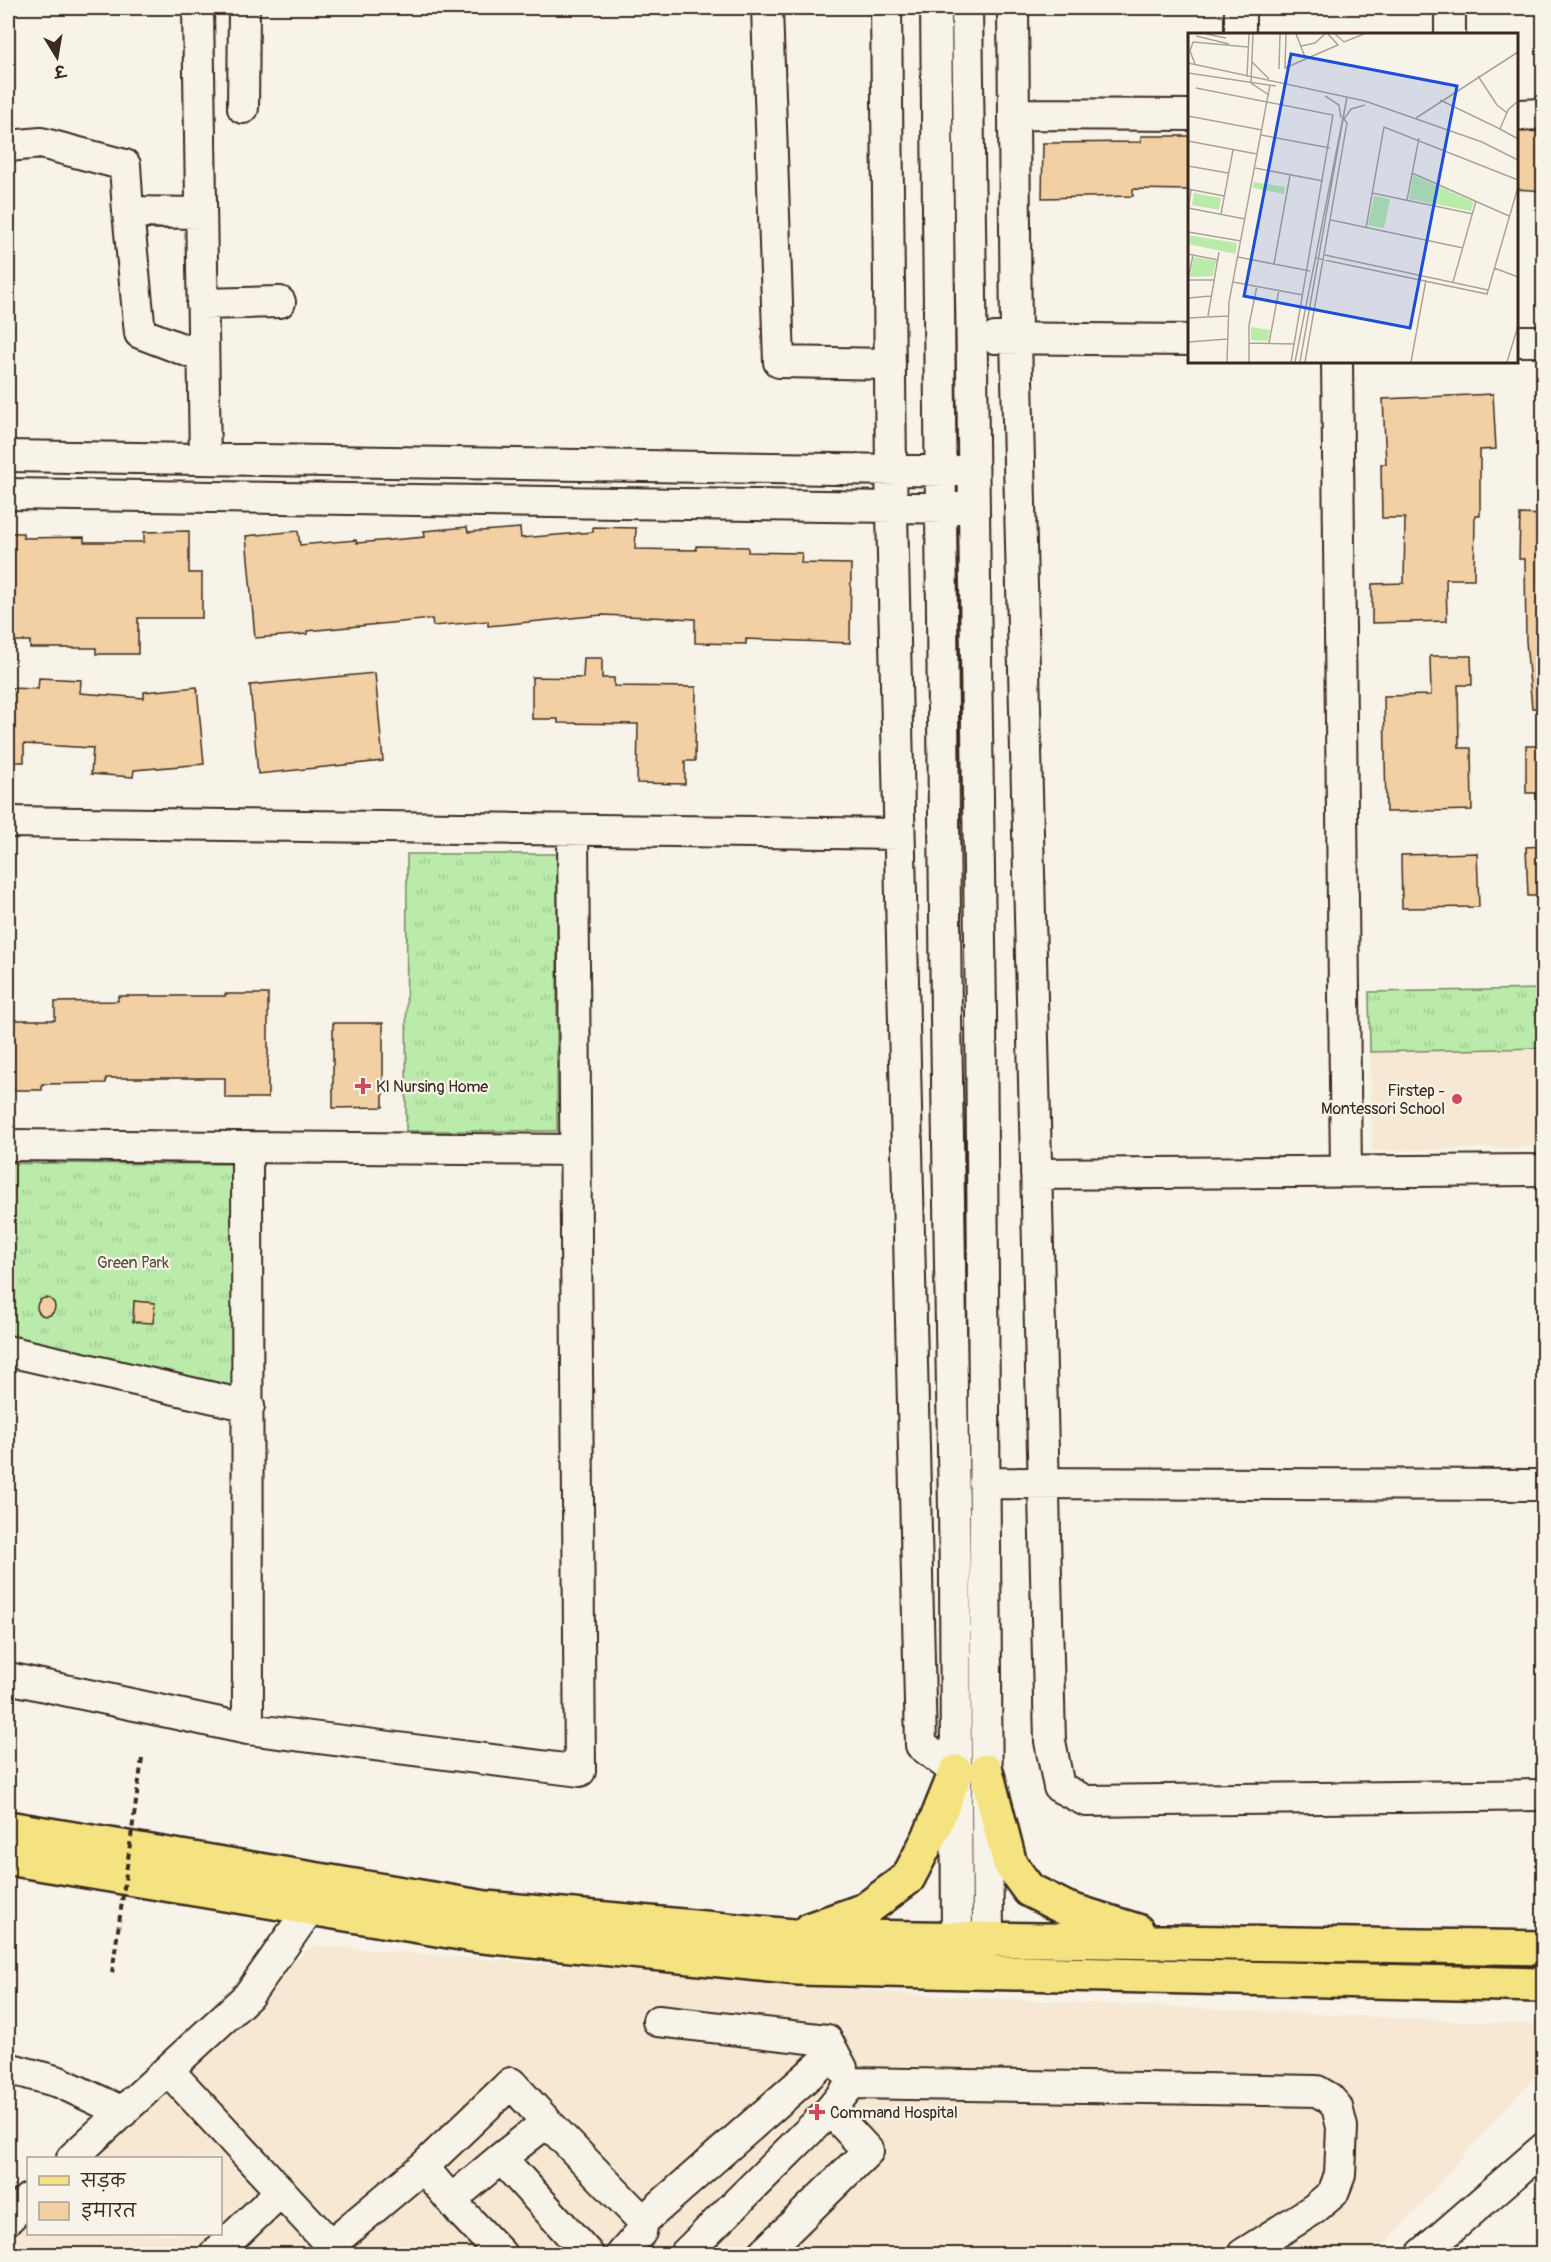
<svg xmlns="http://www.w3.org/2000/svg" width="1551" height="2262" font-family="Pangolin,'Playpen Sans Deva',sans-serif">
	<defs>
		<pattern id="grass-tufts" width="24" height="20" patternUnits="userSpaceOnUse" patternTransform="scale(1.5)"><rect width="24" height="20" fill="#baebab"/><path d="M3 7l-1-3M5 7V3M7 7l1-3M15 17l-1-3M17 17v-4M19 17l1-3" fill="none" stroke="#a1ca93"/></pattern>
	</defs>
	<rect width="100%" height="100%" fill="#f7f3e8"/>
	<filter id="ink" filterUnits="userSpaceOnUse"><feTurbulence type="fractalNoise" baseFrequency=".0167" numOctaves="2"/><feDisplacementMap in="SourceGraphic" scale="12" xChannelSelector="R" yChannelSelector="G"/><feConvolveMatrix kernelMatrix="1 2 1 2 8 2 1 2 1" color-interpolation-filters="sRGB"/></filter>
	<g filter="url(#ink)">
		<path fill="#f6e8d3" d="M1543,1048V1147L1372,1151L1370,1052Z
			M313,1945L923,1995L1543,2025V2066L1376,2254H8V2227L28,2207V2234H220V2158H82Z"/>
		<path fill="url(#grass-tufts)" stroke="#7a8a64" stroke-width="1.5" d="M407,854H557V1131H406Z
			M1543,989V1048L1370,1052L1369,992Z
			M8,1163L233,1164L234,1386L8,1335Z"/>
		<path fill="#f2d0a3" stroke="#3b2a1e" stroke-width="1.5" d="M1544,131V191L1516,189V132Z
			M1141,136H1190V190L1133,189V196L1042,198L1043,143L1141,142Z
			M1493,394L1496,449L1480,450V516H1475L1474,579H1446L1447,621L1372,623V584L1404,583L1405,518H1382L1381,464H1386L1383,399Z
			M1520,514L1544,515V708H1532L1526,641L1525,559H1519Z
			M467,527L468,532L520,528L521,538L593,532V527L636,528L635,549L696,550V546L748,547V552L802,553L801,563L851,564L850,643L746,639V644L695,643V619L602,615L488,626V621L433,626L432,619L307,631V634L255,638L246,536L298,531L300,545L356,540L357,543L425,537L424,531Z
			M189,531V573H202V618H138V654H96V648H30V641H8V533H23V538L84,537V542H144V532Z
			M1430,656H1471L1472,685H1458L1459,748H1471L1472,810L1386,812L1384,696L1431,695Z
			M584,658H602V678H614V686L696,687L695,761H685V784L637,783L638,724L558,723V719H532V677L583,678Z
			M375,673L383,761L258,774L250,685Z
			M39,678L81,680L80,693L144,698V692L197,687L204,764L134,770L133,777L91,774L93,748L24,744V762H8V688L38,689Z
			M1526,746H1544V793H1526Z
			M1544,846V896H1528L1526,847Z
			M1477,853L1479,907L1402,908L1401,855Z
			M225,994H268V1098H225V1078H106V1083L42,1084V1090H8V1020H55V1002L118,1001V996H225Z
			M333,1023H383V1107L333,1108Z
			M37 1307a9 9 0 1 1 18 0a9 9 0 1 1-18 0Z
			M134,1301L155,1303L153,1323L133,1322Z"/>
		<g fill="none" stroke-linecap="round" stroke-linejoin="round">
			<g stroke="#3b2a1e" stroke-width="34">
				<path id="minor" d="M198,8L205,459
					M767,8L779,362L890,364
					M886,8L891,470L921,1745L956,1772
					M936,8L946,1017L955,1574L957,1939L965,1962
					M967,8L981,1014L988,1939L975,1960
					M1013,8L1016,338L1050,1741L1059,1787L1086,1801L1544,1795
					M1240,8V34
					M1450,34V8
					M243,108L244,8
					M1014,114L1190,115
					M1516,115L1544,114
					M8,146L41,143L125,165L128,212L140,333L203,357
					M128,212L201,213
					M202,304L280,302
					M995,338L1190,340
					M1516,341H1544
					M1337,362L1346,1172
					M8,456L961,471
					M8,494L962,508
					M8,822L899,834
					M8,1145L575,1150
					M247,1147L248,1729
					M1036,1174L1544,1170
					M8,1351L249,1406
					M984,1483L1544,1485
					M8,1678L248,1729L580,1771L573,831
					M658,2021L827,2040L842,2068
					M8,2068L59,2082L123,2112
					M168,2070L339,2254
					M72,2158L248,1996L310,1908
					M501,2158L547,2122L643,2221L834,2053
					M423,2167L462,2213L501,2254
					M451,2200L501,2158L588,2254
					M8,2219L28,2199
					M330,2245L423,2167L511,2083L547,2122
					M215,2254L281,2191
					M622,2254L641,2232L643,2221
					M685,2254L830,2110L852,2083L1317,2091L1329,2098L1337,2107L1342,2127L1340,2175L1333,2193L1314,2209L1243,2254
					M763,2254L868,2151L830,2110
					M1422,2254L1544,2148"/>
			</g>
			<g stroke="#3b2a1e" stroke-width="38">
				<path id="major" d="M986,1771L1010,1864L1029,1890L1067,1909L1137,1931
					M8,1828L486,1908L793,1936L1544,1948
					M8,1858L473,1935L799,1968L1544,1985
					M811,1929L865,1910L908,1878L931,1834L956,1772"/>
			</g>
			<use href="#minor" stroke="#f7f3e8" stroke-width="30"/>
			<use href="#major" stroke="#f5e382" stroke-width="33"/>
			<path stroke="#3b2a1e" stroke-width="4" stroke-dasharray="6 4.5" stroke-linecap="butt" d="M112,1973L142,1759"/>
		</g>
	</g>
	<g fill="#d1495b" stroke="#f7f3e8" stroke-width="2">
		<path d="M360 1077h6v6h6v6h-6v6h-6v-6h-6v-6h6z"/>
		<circle cx="1457" cy="1099" r="6"/>
		<path d="M814 2103h6v6h6v6h-6v6h-6v-6h-6v-6h6z"/>
	</g>
	<g text-anchor="middle" stroke-width="4.5" stroke-linejoin="round" paint-order="stroke">
		<g font-size="16" fill="#3b2a1e" stroke="#f7f3e8" text-anchor="start">
			<text x="376" y="1092">Kl Nursing Home</text>
			<text x="1445" y="1096" text-anchor="end">Firstep -<tspan x="1445" dy="18">Montessori School</tspan></text>
			<text x="830" y="2118">Command Hospital</text>
		</g>
		<g font-size="16" fill="#54513a" stroke="#f7f3e8">
			<text x="133" y="1268">Green Park</text>
		</g>
	</g>
	<g transform="translate(1188 33)">
		<rect width="330" height="330" fill="#f7f3e8"/>
		<path d="M225,142L286,169L283,178L221,166ZM66,149L97,154L96,161L65,155ZM6,160L33,165L31,177L4,172ZM186,163L202,166L196,195L180,192ZM0,202L49,210L47,221L0,211ZM6,224L28,228L25,243L2,244ZM63,294L82,297L80,308L63,307Z" fill="#baebab"/>
		<path fill="none" stroke="#aca397" stroke-width="1.5" d="M18,1L38,5M65,1L63,50L81,62M98,1L97,35L150,12L140,1M108,1L117,24M147,1L156,9L176,1M8,3L41,11M5,9L60,14M5,9L2,18L7,31M113,13L127,10L137,1M64,29L81,46M0,30L177,68L294,109L330,127M91,36L92,1M0,40L88,53M290,43L309,72L319,80M59,44L61,1M8,55L145,82L103,329M137,63L151,72L153,85M252,67L312,96L320,77L330,68M0,83L74,97M228,85L330,19M156,86L163,76L177,72M312,96L330,106M73,102L142,115M0,108L69,121M0,133L40,140M67,135L135,148M224,140L321,183M0,156L36,163M184,160L285,181M219,167L231,105M0,175L57,186M0,178L3,157M33,181L45,117M143,187L275,215M178,195L196,94L330,147M0,199L53,208M0,221L30,227M137,222L300,257M50,224L122,238M127,225L299,261L330,154M86,231L102,142M306,235L330,244M0,247H26M0,247L5,222M45,249L115,262M265,249L288,168M0,265L23,263M20,283L31,219M0,285L40,283M0,309L40,306M61,310L106,311M81,310L91,257M39,329L41,269L82,52M61,329V292L69,253M107,329L159,64M112,329L159,64M117,329L159,90L156,86M223,329L238,247M319,329L330,293"/>
		<path fill="#1d4ed8" fill-opacity="0.15" stroke="#1d4ed8" stroke-width="3" d="M103,21L269,53L222,295L56,263Z"/>
		<rect width="330" height="330" fill="none" stroke="#3b2a1e" stroke-width="3"/>
	</g>
	<rect width="1551" height="2262" fill="none" stroke="#f7f3e8" stroke-width="30"/>
	<rect x="15" y="15" width="1521" height="2232" fill="none" stroke="#3b2a1e" stroke-width="2" filter="url(#ink)"/>
	<rect x="27" y="2157" width="195" height="78" fill="#f7f3e8" stroke="#aca397" stroke-width="1.5"/>
	<rect x="39" y="2176" width="30" height="9" fill="#f5e382" stroke="#aca397" stroke-width="1.5"/>
	<text x="81" y="2187" font-size="18" fill="#3b2a1e">सड़क</text>
	<rect x="39" y="2202" width="30" height="18" fill="#f2d0a3" stroke="#aca397" stroke-width="1.5"/>
	<text x="81" y="2217" font-size="18" fill="#3b2a1e">इमारत</text>
	<g transform="translate(57 57) rotate(169)" stroke="#f7f3e8" stroke-width="4.5" paint-order="stroke">
	<path d="M0-4.5L10 22L0 15L-10 22Z" fill="#3b2a1e"/>
	<text y="-9" font-size="16" font-weight="bold" text-anchor="middle" fill="#3b2a1e">उ</text>
	</g>
</svg>
